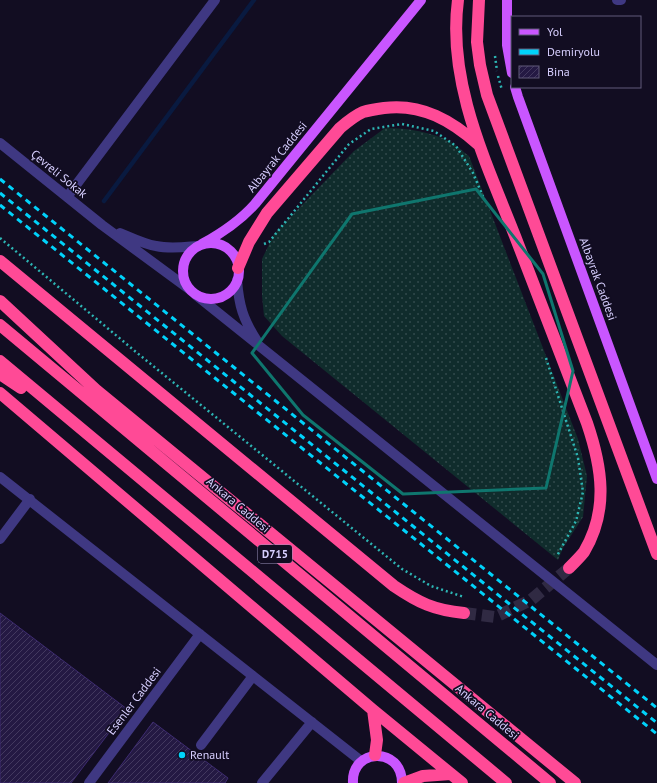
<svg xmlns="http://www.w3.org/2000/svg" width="657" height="783" font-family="'PT Sans',sans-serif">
	<defs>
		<pattern id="grass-dots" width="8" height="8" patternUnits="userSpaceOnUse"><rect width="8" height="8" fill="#102c2c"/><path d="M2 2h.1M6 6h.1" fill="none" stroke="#324a4c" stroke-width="1.8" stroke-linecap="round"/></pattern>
		<pattern id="building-hatch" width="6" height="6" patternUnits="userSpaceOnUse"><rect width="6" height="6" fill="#241943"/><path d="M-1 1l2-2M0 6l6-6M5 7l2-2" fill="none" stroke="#43395f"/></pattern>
	</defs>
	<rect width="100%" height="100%" fill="#120d22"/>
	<path fill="url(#grass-dots)" d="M385,128C408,128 431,132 451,142C458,146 463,152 469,156L578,439L587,476L583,517L563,548L558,560L282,336L264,316L262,296V259L274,234L354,151Z"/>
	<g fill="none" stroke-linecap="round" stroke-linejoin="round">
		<path stroke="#091a40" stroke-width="4.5" d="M104,201L254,0"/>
	</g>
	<path fill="url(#building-hatch)" stroke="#3d2b70" d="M0,613L127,709L71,783H0Z
		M153,722L228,778L225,783H108Z"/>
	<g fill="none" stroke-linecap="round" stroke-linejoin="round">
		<path stroke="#302a43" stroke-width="12" stroke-dasharray="12 6" stroke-linecap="butt" d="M464,613L495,617L531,600L569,568"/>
		<path stroke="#2db5b4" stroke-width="2.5" stroke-dasharray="2 3" stroke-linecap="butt" d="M495,56L497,71
			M498,76L502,90
			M0,238L136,352L402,569L431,586L464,597
			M264,244L269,242L349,144L371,129L402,124L434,131L456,146L473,173L484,199
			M546,358L578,458L583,492L576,521L557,556"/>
		<path stroke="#3f3882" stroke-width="10" d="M617,0H621
			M0,143L102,225L189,289
			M67,197L215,0
			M120,233C132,238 144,244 156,246C170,249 184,247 198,246
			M237,280C239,306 243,319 257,341
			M196,295L657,665
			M0,477L361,761
			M0,539L30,499
			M201,745L253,676
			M89,783L200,634
			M262,783L312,722"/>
		<path stroke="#c956ff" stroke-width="10" d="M507,0V45L512,73
			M515,87L518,97L657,479
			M183 271a28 28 0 1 1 56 0a28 28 0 1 1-56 0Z
			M202,244C222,233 240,221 255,204L421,0
			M353,783C351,748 402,746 402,783"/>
		<path stroke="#ff4a96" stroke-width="12" d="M458,0C447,82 486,162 515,236C539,299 563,361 587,423C602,467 609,510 584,552C580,557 574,563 569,568
			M479,0L477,42L480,65L487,95L657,554
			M0,261L394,586C419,603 434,610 464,613
			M238,268L249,242L267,213L340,128C347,122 354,116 363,112C370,110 377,109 384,108C422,103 452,121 479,145
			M0,301L96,390L575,783
			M0,325L550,783
			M0,361L506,783
			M0,374L21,388
			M0,393L373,710L462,783
			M373,710L377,740L375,755
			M404,783L423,776L451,774"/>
		<path stroke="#00d2fa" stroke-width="3" stroke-dasharray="6 5" stroke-linecap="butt" d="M0,179L657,708
			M0,193L657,723
			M0,205L657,734"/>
	</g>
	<path fill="none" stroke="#0f766e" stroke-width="3" stroke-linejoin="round" d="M476,189L543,274L573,371L546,488L403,494L303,415L252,353L352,214Z"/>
	<circle fill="#00d2fa" stroke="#120d22" stroke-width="1.5" cx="182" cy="755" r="4"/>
	<g text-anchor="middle" stroke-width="3.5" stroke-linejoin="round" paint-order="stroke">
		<rect fill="#120d22" stroke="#9c95bd" stroke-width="1" x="258" y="545" width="34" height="18" rx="3"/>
		<g font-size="11" font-weight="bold" fill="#d7cfff">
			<text x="275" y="558">D715</text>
		</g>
		<g font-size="12" fill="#d7cfff" stroke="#120d22">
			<text transform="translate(277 157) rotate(-51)" y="4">Albayrak Caddesi</text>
			<text transform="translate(59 174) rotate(39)" y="4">Çevreli Sokak</text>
			<text transform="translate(598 279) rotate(70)" y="4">Albayrak Caddesi</text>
			<text transform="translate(238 505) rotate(40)" y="4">Ankara Caddesi</text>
			<text transform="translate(134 701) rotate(-53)" y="4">Esenler Caddesi</text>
			<text transform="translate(487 712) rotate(40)" y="4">Ankara Caddesi</text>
		</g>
		<g font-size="12" fill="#d7cfff" stroke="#120d22" text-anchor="start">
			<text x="190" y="759">Renault</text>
		</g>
	</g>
	<rect x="511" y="16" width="130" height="72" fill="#120d22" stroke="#615b7a"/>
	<rect x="519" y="29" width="20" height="6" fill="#c956ff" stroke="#615b7a"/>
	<text x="547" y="36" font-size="12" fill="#d7cfff">Yol</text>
	<rect x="519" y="49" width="20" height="6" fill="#00d2fa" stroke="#615b7a"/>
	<text x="547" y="56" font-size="12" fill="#d7cfff">Demiryolu</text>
	<rect x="519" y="66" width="20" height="12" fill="url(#building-hatch)" stroke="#615b7a"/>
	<text x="547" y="76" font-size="12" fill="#d7cfff">Bina</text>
</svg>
